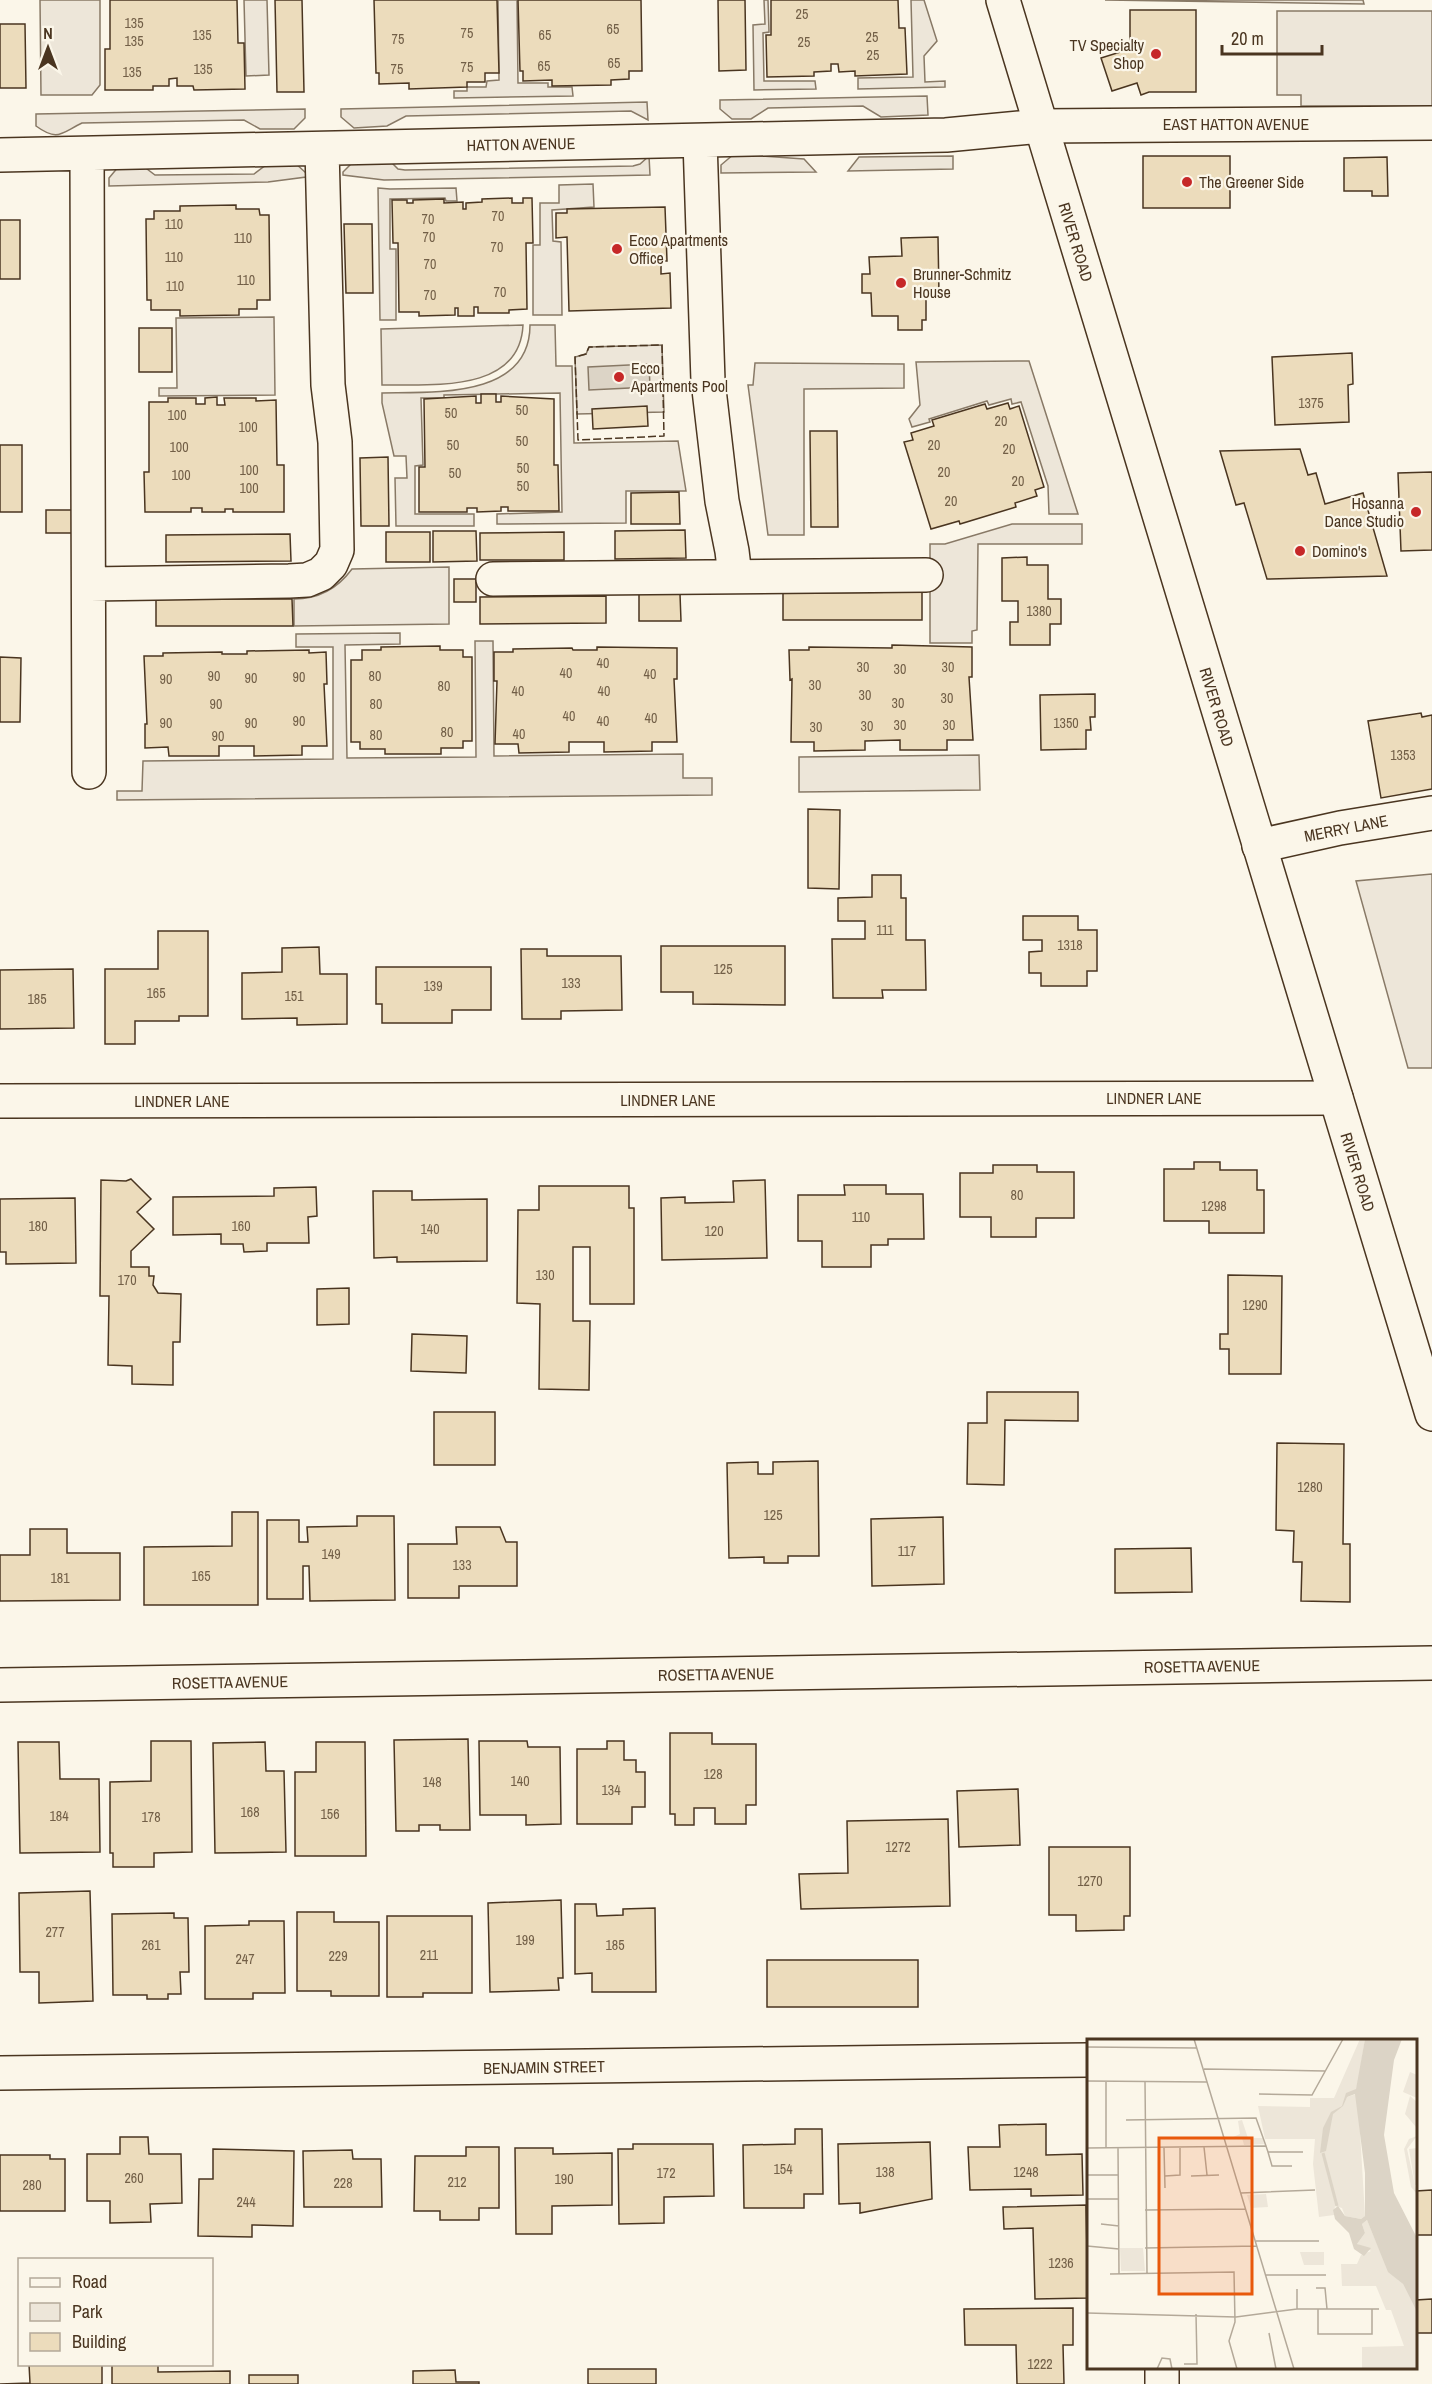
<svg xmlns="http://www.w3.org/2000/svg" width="1432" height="2384" font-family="'Archivo Narrow',sans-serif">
	<rect width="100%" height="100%" fill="#fbf6e9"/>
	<path fill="#ede6d9" stroke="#887966" stroke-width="1.5" d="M40,0H100V85L92,95H41Z
		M244,0H267L269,75L246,76Z
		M498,0H517L518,83H548V87H572L573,96L454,98V91H467V87H486L487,81L499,80Z
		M764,0H768L769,32L763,33L764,81H815L816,89L754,90L753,25L765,24Z
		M911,0H924L937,41L924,56L925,82L945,81V87L858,89V78L913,77Z
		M1105,0H1363L1364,4Z
		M1277,11H1432V106H1301V95H1277Z
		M927,96L928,115L881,117L863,106L768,108L751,119H732L720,109V100Z
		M647,102L648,120L631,111L406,116L387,126L354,128L341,117V109Z
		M305,109V118L294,129H260L244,120L82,123C61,133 58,142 36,126V114Z
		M734,154L804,159L816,172L721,173V165Z
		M649,156L650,175L384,180L343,175V172L354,161L392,163L398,169L405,170L633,166L640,164Z
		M953,156V169L848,171L859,157Z
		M294,162L306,173V177L268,182L109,186V178L119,166H143L155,175L254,174L266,165Z
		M593,184L594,207L552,210L553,241L561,242L562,315H533V245H540V203H559V185Z
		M378,188L390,189L456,188L457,201H446L445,198L390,199V249H396V320H380Z
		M274,317L275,395L159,396V388H177L176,318Z
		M523,325C520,394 430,384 382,385L381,329Z
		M530,325H555L556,366H572L574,443L678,441L686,491H626V523L497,524V514L562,512L560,393L444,395V398H421L423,465L415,466V514H474V526H396L395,478H407L406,456H394L382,403V393C433,392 530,399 530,325Z
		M662,345L664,412L577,414L575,357L586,354L589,347Z
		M1029,361L1078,514H1049L1048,486L1021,402L1012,404L1011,399L989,405L987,401L929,419L930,422L912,427L909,419L920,405L916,362Z
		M755,363L904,364V388L804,389V535H768L748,385H753Z
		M1012,524H1082V544H978L977,630L972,631V643H930V544H945Z
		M449,567V624L294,626V599C318,599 338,588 352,569Z
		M400,633V644L345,645L347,758L476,757L475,641H493L494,756L683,754V778H712V795L117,800V791H142L143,761L333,759V647H296V634Z
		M979,755L980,790L799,792V757Z
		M1432,874V1068H1408L1356,881Z"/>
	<path fill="#dcd4c6" stroke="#887966" stroke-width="1.5" d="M649,364L650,387L589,390L588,367Z"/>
	<path fill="#ecdcbc" stroke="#4a3520" stroke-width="1.5" d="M110,0H237L238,43H244L245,89L194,90L193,86H177V78L169,79V86H153V90H105V49H110Z
		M275,0H302L304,92H277Z
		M374,0H497L499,73H485V82H467V87L409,89V83L379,84V73H376Z
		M518,0H641L642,71H629V79L611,80V85L552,86V80L523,81V71H520Z
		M718,0H745L746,70L719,71Z
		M771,0H898L899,28H905L907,74L855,76V71L839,72L838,64H831V71L814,72V76L767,77L766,35H771Z
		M1130,10H1196V92H1149L1141,95L1137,83L1112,91L1101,58L1130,49Z
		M0,24H25L26,88H0Z
		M1143,156H1230V208H1143Z
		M1387,157L1388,196H1372V191H1344V158Z
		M512,198V203H523V198H532L533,243H526L527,309L509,310V313H478V307H474V316H458V308H455V315L419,316V312H399L398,243H393L392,200H407V203H413V200L444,199V203L463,202V209H466V203L482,202V199Z
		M236,205V209H259L260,215H269L270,300H257V309H239V315L180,316V310H151V300H147L146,219H154V211H180V206Z
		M665,207L667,261H661V274L670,273L671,308L569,311L567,237L556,238V213H567V209Z
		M0,220H20V279H0Z
		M344,224H372L373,293H346Z
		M938,237L939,295L926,296V320H922V330H898V316H872L871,293H862V274H870L869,257L902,256L901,238Z
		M139,328H172V372H139Z
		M1352,353L1353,384L1348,385L1349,422L1275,425L1272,357Z
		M481,394H496V402H501V396L554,399V465H558L559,511H508V507H501V511L477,512V508H467V512H419V467H425L424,399L476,396V403H481Z
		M217,397V405H225L224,398H256V401L276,400L277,465H284V512H233V509H225V512H202V508H191V512H145L144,472H149V402H168V398H196V404H205V398Z
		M1008,403L1010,409L1019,406L1044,487L1035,490L1037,496L1015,503L1016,507L960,524L959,521L931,529L904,442L913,440L911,433L934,426L932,420L985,404L987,409Z
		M647,406L648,426L593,429L592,409Z
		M810,431H837L838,527H811Z
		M0,445H22V512H0Z
		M1300,449L1308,475L1316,473L1325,504L1363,493L1387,576L1267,579L1244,503L1236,505L1220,451Z
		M388,457L389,526H361L360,458Z
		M1432,472V550L1401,551L1398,473Z
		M679,492L680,524H631V493Z
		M46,510H72V533H46Z
		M685,530L686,558L615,559V531Z
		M433,531H476L477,561L433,562Z
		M386,532H430V562H386Z
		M564,532V560H480V533Z
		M290,534L291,561L166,562V535Z
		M1027,557V565H1048V599H1061V624H1050V645H1010V622H1018V601H1002V558Z
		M454,579H476V602H454Z
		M922,592V620H783V593Z
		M639,594H680L681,621H639Z
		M606,596V623L480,624V597Z
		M156,599H292L293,626H156Z
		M892,645L972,647V677H969L973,740H947V750H900V740L865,741V750L814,751V742H791L792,679L790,680L789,650H809V647L892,648Z
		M440,646V650H463V657H472V741H463V748H441V754H385V749H360V742H351V660H362V650H381V647Z
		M597,647L677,648V679H674L677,742H652V751L604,752V742H569V752L519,753L518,744H495L497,681H494V652H513V649L572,648L573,650H597Z
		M309,650V653L326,652L327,684H324L327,746H302V755L254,756V746H219V756H169L168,747L145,748V724H147L144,656H163V653L222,652V654H247V651Z
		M0,657L21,658L20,722H0Z
		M1095,694V717H1090L1091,730H1086V749L1041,750L1040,695Z
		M1421,713L1422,717L1432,715V789L1381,798L1368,721Z
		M808,809L840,810L839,889L808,888Z
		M872,875H901V898H906V940H925L926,990H882L883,998H833L832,939H865V921H838V898L872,897Z
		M1023,916H1078V930H1097V971H1087V986H1041V973H1029V952L1042,951V940H1023Z
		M158,931H208V1016H179V1021H135V1044H105V969H158Z
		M661,946H785V1005L693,1004V992H661Z
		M319,947L320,974H347V1024L297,1025V1018L242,1019V973L282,972V948Z
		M521,949H547V956H621L622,1010L561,1011V1019H522Z
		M376,967H491V1010H452V1023H382V1004H376Z
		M73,969L74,1028L0,1029V970Z
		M1194,1162H1220V1170H1257V1190H1264V1233H1209V1221H1164V1169H1194Z
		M993,1165H1037V1172H1074V1218H1036V1237H991V1217H960V1173H993Z
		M131,1179L151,1199L137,1212L154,1229L131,1251V1267H149V1276H154L153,1285L158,1293L181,1294L180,1342H173V1385L132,1384V1366L108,1365L109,1296H100L101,1180L126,1181Z
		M765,1180L767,1258L662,1260L661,1198L685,1197V1203L734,1202L733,1181Z
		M844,1185H886V1194H923L924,1239H888V1245H871V1267H822V1241H798V1195H845Z
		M539,1186H629V1208H634V1304H590V1247H573V1321H590L589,1390L539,1389L540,1304L517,1303L518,1210H539Z
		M316,1187L317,1216L308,1217L309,1243H267V1251L244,1252L243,1244H221V1234L173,1235V1197L274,1196V1188Z
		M373,1191H412V1200L487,1199V1261L397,1262V1257L374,1258Z
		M75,1198L76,1263L6,1264V1252H0V1199Z
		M1228,1275L1282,1276L1281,1374H1229V1349H1220V1334H1228Z
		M349,1288V1324L317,1325V1289Z
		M412,1334L467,1336L466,1373L411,1371Z
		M987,1392H1078V1421L1005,1420L1004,1485L967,1484L968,1423H987Z
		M434,1412H495V1465H434Z
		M1277,1443L1344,1444L1343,1544H1350V1602L1301,1601L1302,1562H1293L1294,1531L1276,1530Z
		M818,1461L819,1556H788V1563H764V1557L729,1558L727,1463L758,1462V1474H773V1462Z
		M232,1512H258V1605H144V1547L232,1546Z
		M357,1516H394L395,1600L310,1601L309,1566H303V1599H267V1520H299V1542H308L307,1527L357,1526Z
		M943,1517L944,1584L872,1586L871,1519Z
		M456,1527H500L506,1542H517V1586H459V1598H408V1544H457Z
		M30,1529H67V1553H120V1600L0,1601V1555H30Z
		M1191,1548L1192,1592L1115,1593V1549Z
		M670,1733H712V1744H756V1805H746V1824H715V1808H694V1825H675V1814H670Z
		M468,1739L470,1830H440V1825H419V1831H396L394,1740Z
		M151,1741H191L192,1852L154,1853V1867H113V1853H110V1782L151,1781Z
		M479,1741H527L528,1747H560L561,1824L526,1825V1815H480Z
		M607,1741H624V1760H636V1772H645V1807H632V1824H577V1749H607Z
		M18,1742H59L60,1779H99L100,1852L20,1853Z
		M265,1742L266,1771H284L286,1852L215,1853L213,1743Z
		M316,1742H365L366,1856H295V1772H316Z
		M1018,1789L1020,1845L959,1847L957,1791Z
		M948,1819L950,1906L801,1909L799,1874L848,1873L847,1821Z
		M1049,1847H1130V1916H1124V1930L1076,1931V1915H1049Z
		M90,1891L93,2001L39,2003V1972H20L19,1893Z
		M561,1900L563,1978H558L559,1990L490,1992L488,1903Z
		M575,1904H596L597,1916L623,1915V1909L655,1908L656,1992H592V1973L575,1974Z
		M297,1912H334V1922H379V1996H331V1991H297Z
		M174,1913V1918H188L189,1972H180L181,1994H168V1999H147V1995H113L112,1914Z
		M387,1916H472V1993H423V1997H387Z
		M249,1921H284L285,1993H253V1999H205V1926L249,1925Z
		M767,1960H918V2007H767Z
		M1046,2124V2155L1082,2154L1083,2195L1031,2196V2189L970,2190L968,2147H1000L999,2125Z
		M795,2129H822L823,2194H804V2208H744L743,2145L795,2144Z
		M120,2137H148L149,2154H181L182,2203L150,2204L151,2222L110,2223V2201H87V2154H120Z
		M930,2142L932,2199L860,2213V2203L839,2204L838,2144Z
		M633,2144H713L714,2196L664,2197V2223L619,2224L618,2149H633Z
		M466,2147H499V2208H479V2220H440V2211H414L415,2156H466Z
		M515,2148H553V2154L612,2153V2205L552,2206V2234H516Z
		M213,2149L294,2151L293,2226L252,2225V2237L198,2236L199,2179H213Z
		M352,2150L353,2159H381L382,2207H304L303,2151Z
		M0,2155H50V2159H65V2211H0Z
		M1432,2190V2235H1416V2191Z
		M1086,2205L1088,2298L1035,2299L1033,2228L1004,2229L1003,2207Z
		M1432,2299V2333H1417L1416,2300Z
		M1073,2308V2345H1063L1064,2384H1017L1016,2345H965L964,2309Z
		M29,2364L102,2365V2384H0L30,2383Z
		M112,2364H158V2372L230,2371V2384H112Z
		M588,2369H656V2384H588Z
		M455,2370L456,2382H479V2384H413V2371Z
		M249,2375H298V2384H249Z"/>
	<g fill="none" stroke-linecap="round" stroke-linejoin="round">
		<g stroke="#4a3520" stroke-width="36">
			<path id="minor" d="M700,141L708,381L722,501L732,551L735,576
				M87,154L89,772
				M0,155L946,135L1041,126L1432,123
				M493,579L926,575
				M90,584L289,581L307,580L321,574L331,564L337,550L335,442L328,385L322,149
				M1259,846L1340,828L1432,813
				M0,1101L1336,1098
				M0,1685L1432,1663
				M0,2073L1088,2060
				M1162,2368V2384"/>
		</g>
		<g stroke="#4a3520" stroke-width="36">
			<path id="major" d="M1003,0L1432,1414"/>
		</g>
		<use href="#minor" stroke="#fbf6e9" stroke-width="33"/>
		<use href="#major" stroke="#fbf6e9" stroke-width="33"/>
		<path stroke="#4a3520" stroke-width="1.5" stroke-dasharray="8 3" stroke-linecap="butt" d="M662,345L664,436L578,440L575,357L586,354L589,347Z"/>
	</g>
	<g fill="#c62828" stroke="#fbf6e9" stroke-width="2">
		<circle cx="1156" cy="54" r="6"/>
		<circle cx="1187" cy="182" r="6"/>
		<circle cx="617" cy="249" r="6"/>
		<circle cx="901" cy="283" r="6"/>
		<circle cx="619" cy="377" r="6"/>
		<circle cx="1416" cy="512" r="6"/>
		<circle cx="1300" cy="551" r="6"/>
	</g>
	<g text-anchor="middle" stroke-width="4.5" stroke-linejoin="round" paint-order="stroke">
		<g font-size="14" fill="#725f47">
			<text x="802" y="19">25</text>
			<text x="134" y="28">135</text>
			<text x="613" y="34">65</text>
			<text x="467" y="38">75</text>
			<text x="202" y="40">135</text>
			<text x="545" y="40">65</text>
			<text x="872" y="42">25</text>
			<text x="398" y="44">75</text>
			<text x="134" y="46">135</text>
			<text x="804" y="47">25</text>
			<text x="873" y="60">25</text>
			<text x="614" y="68">65</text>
			<text x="544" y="71">65</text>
			<text x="467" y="72">75</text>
			<text x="203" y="74">135</text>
			<text x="397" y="74">75</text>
			<text x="132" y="77">135</text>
			<text x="498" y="221">70</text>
			<text x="428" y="224">70</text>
			<text x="174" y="229">110</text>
			<text x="429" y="242">70</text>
			<text x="243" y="243">110</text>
			<text x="497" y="252">70</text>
			<text x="174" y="262">110</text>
			<text x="430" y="269">70</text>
			<text x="246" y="285">110</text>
			<text x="175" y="291">110</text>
			<text x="500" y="297">70</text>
			<text x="430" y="300">70</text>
			<text x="1311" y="408">1375</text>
			<text x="522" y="415">50</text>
			<text x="451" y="418">50</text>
			<text x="177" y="420">100</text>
			<text x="1001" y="426">20</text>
			<text x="248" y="432">100</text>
			<text x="522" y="446">50</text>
			<text x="453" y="450">50</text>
			<text x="934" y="450">20</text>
			<text x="179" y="452">100</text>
			<text x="1009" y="454">20</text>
			<text x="523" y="473">50</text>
			<text x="249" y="475">100</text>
			<text x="944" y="477">20</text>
			<text x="455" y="478">50</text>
			<text x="181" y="480">100</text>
			<text x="1018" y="486">20</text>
			<text x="523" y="491">50</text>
			<text x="249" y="493">100</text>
			<text x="951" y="506">20</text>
			<text x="1039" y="616">1380</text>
			<text x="603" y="668">40</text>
			<text x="863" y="672">30</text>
			<text x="948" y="672">30</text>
			<text x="900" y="674">30</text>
			<text x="566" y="678">40</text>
			<text x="650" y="679">40</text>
			<text x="214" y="681">90</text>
			<text x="375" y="681">80</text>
			<text x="299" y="682">90</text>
			<text x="251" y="683">90</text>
			<text x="166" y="684">90</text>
			<text x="815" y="690">30</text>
			<text x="444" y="691">80</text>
			<text x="518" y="696">40</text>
			<text x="604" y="696">40</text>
			<text x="865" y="700">30</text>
			<text x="947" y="703">30</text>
			<text x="898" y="708">30</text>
			<text x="216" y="709">90</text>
			<text x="376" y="709">80</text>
			<text x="569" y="721">40</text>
			<text x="651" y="723">40</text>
			<text x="299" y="726">90</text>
			<text x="603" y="726">40</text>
			<text x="166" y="728">90</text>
			<text x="251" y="728">90</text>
			<text x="1066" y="728">1350</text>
			<text x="900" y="730">30</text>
			<text x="949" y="730">30</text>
			<text x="867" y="731">30</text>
			<text x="816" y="732">30</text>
			<text x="447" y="737">80</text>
			<text x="519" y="739">40</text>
			<text x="376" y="740">80</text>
			<text x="218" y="741">90</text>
			<text x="1403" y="760">1353</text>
			<text x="885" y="935">111</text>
			<text x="1070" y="950">1318</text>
			<text x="723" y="974">125</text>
			<text x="571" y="988">133</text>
			<text x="433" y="991">139</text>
			<text x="156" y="998">165</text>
			<text x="294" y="1001">151</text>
			<text x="37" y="1004">185</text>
			<text x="1017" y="1200">80</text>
			<text x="1214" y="1211">1298</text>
			<text x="861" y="1222">110</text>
			<text x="38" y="1231">180</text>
			<text x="241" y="1231">160</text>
			<text x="430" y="1234">140</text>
			<text x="714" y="1236">120</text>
			<text x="545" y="1280">130</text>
			<text x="127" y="1285">170</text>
			<text x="1255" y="1310">1290</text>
			<text x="1310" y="1492">1280</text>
			<text x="773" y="1520">125</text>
			<text x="907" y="1556">117</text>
			<text x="331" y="1559">149</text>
			<text x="462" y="1570">133</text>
			<text x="201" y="1581">165</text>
			<text x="60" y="1583">181</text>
			<text x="713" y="1779">128</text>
			<text x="520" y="1786">140</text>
			<text x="432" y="1787">148</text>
			<text x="611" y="1795">134</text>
			<text x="250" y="1817">168</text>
			<text x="330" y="1819">156</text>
			<text x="59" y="1821">184</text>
			<text x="151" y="1822">178</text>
			<text x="898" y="1852">1272</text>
			<text x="1090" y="1886">1270</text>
			<text x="55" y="1937">277</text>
			<text x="525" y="1945">199</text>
			<text x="151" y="1950">261</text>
			<text x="615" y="1950">185</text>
			<text x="429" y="1960">211</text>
			<text x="338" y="1961">229</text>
			<text x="245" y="1964">247</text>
			<text x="783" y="2174">154</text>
			<text x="885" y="2177">138</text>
			<text x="1026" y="2177">1248</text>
			<text x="666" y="2178">172</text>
			<text x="134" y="2183">260</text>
			<text x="564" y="2184">190</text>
			<text x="457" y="2187">212</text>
			<text x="343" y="2188">228</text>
			<text x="32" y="2190">280</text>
			<text x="246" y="2207">244</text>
			<text x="1061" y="2268">1236</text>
			<text x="1040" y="2369">1222</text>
		</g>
		<g font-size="16" fill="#4a3520" stroke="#fbf6e9" text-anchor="start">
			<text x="1144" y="51" text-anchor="end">TV Specialty<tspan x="1144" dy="18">Shop</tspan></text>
			<text x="1199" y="188">The Greener Side</text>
			<text x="629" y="246">Ecco Apartments<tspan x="629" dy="18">Office</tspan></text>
			<text x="913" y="280">Brunner-Schmitz<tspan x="913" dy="18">House</tspan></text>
			<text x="631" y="374">Ecco<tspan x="631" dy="18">Apartments Pool</tspan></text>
			<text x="1404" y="509" text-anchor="end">Hosanna<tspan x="1404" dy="18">Dance Studio</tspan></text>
			<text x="1312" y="557">Domino's</text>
		</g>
		<g font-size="16" fill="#4a3520" stroke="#fbf6e9">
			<text x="1236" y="130">EAST HATTON AVENUE</text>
			<text transform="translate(521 144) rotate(-1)" y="6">HATTON AVENUE</text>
			<text transform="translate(1076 242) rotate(73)" y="6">RIVER ROAD</text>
			<text transform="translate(1217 707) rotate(73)" y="6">RIVER ROAD</text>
			<text transform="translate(1346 828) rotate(-11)" y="6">MERRY LANE</text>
			<text x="1154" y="1104">LINDNER LANE</text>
			<text x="668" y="1106">LINDNER LANE</text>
			<text x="182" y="1107">LINDNER LANE</text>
			<text transform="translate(1358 1172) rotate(73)" y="6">RIVER ROAD</text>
			<text transform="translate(1202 1666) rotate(-1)" y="6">ROSETTA AVENUE</text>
			<text transform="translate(716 1674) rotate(-1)" y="6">ROSETTA AVENUE</text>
			<text transform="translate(230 1682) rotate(-1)" y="6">ROSETTA AVENUE</text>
			<text transform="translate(544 2067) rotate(-1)" y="6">BENJAMIN STREET</text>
		</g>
	</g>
	<g transform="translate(1087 2039)">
		<rect width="330" height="330" fill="#fbf6e9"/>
		<path d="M273,0H278L272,38L269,51L260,58L269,55L271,59L278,177L274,180L258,177L255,169L248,167L247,176L232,178L226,125L228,100H178L171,67L223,68V59H247ZM323,33L330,36V59L316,53ZM323,57L330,63L329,88L318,75ZM155,81L161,99H176L177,105L157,106L155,99H144L153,95L151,82ZM330,97L320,110L330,155L324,148L317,110L322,100ZM330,109V146H328L322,110ZM179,155L181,168L164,169L160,156ZM280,181L302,233L316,245L330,273V330L275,329V308L317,307L304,271H299L289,247H255L254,225H270L274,216L284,212L270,205L278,194L275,185ZM33,209H56L58,232H34ZM213,213H237V226H217Z" fill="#ede6d9"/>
		<path d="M278,0H315L307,21L297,96L307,154L330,199V273L316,245L301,233L280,181L275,185L278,194L270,205L284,209L277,217L267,210L262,194L248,180L246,171L251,167L258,177L274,180L278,177V134L268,55L260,58L256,67L246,75L239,112L233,114L236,89L244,73L255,67L259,54L269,50Z" fill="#dcd4c6"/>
		<path fill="none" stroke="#dcd4c6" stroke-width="3" d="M236,114L250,167"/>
		<path fill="none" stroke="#b4a999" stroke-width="1.5" d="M107,0L207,330M0,8L110,9M117,30L238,32M0,42L120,43M58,43L60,234M172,55L225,56L256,0M39,81L169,79L179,107M117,108L120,136M0,109L179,107L181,113H216M19,109V43M31,109L32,235M77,109L78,149M181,113L185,127H205M0,136H31M78,137L93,136V109M104,137L132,136M154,154L228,151M0,160H31M58,171L159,170M14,185L32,187M169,202H232M0,207L32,210M58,209L170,207M23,235L147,233L148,283L142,302L150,330M179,236H239M229,249H238L240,270M210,270V250M231,270V295H285V270M0,274L149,278L210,270H292M182,294L189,330M97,325H110L109,275M70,330L75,319L83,320L85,330"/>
		<path fill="#e8590c" fill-opacity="0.15" stroke="#e8590c" stroke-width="3" d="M72,99H165V255H72Z"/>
		<rect width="330" height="330" fill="none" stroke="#4a3520" stroke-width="3"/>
	</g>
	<rect x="18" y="2258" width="195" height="108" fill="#fbf6e9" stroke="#b4a999" stroke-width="1.5"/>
	<rect x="30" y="2278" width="30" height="9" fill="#fbf6e9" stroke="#b4a999" stroke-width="1.5"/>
	<text x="72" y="2288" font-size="18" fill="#4a3520">Road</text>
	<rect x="30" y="2303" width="30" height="18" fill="#ede6d9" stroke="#b4a999" stroke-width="1.5"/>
	<text x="72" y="2318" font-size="18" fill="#4a3520">Park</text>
	<rect x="30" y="2333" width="30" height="18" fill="#ecdcbc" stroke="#b4a999" stroke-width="1.5"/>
	<text x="72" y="2348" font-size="18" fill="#4a3520">Building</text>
	<g transform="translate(48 48)" stroke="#fbf6e9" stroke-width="4.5" paint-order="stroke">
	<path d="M0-4.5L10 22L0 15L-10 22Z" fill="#4a3520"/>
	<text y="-9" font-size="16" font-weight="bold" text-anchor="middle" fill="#4a3520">N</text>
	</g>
	<path d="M1222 45v9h100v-9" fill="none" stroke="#4a3520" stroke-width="3"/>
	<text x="1231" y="45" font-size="18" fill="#4a3520" stroke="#fbf6e9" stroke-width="4.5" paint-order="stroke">20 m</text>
</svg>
